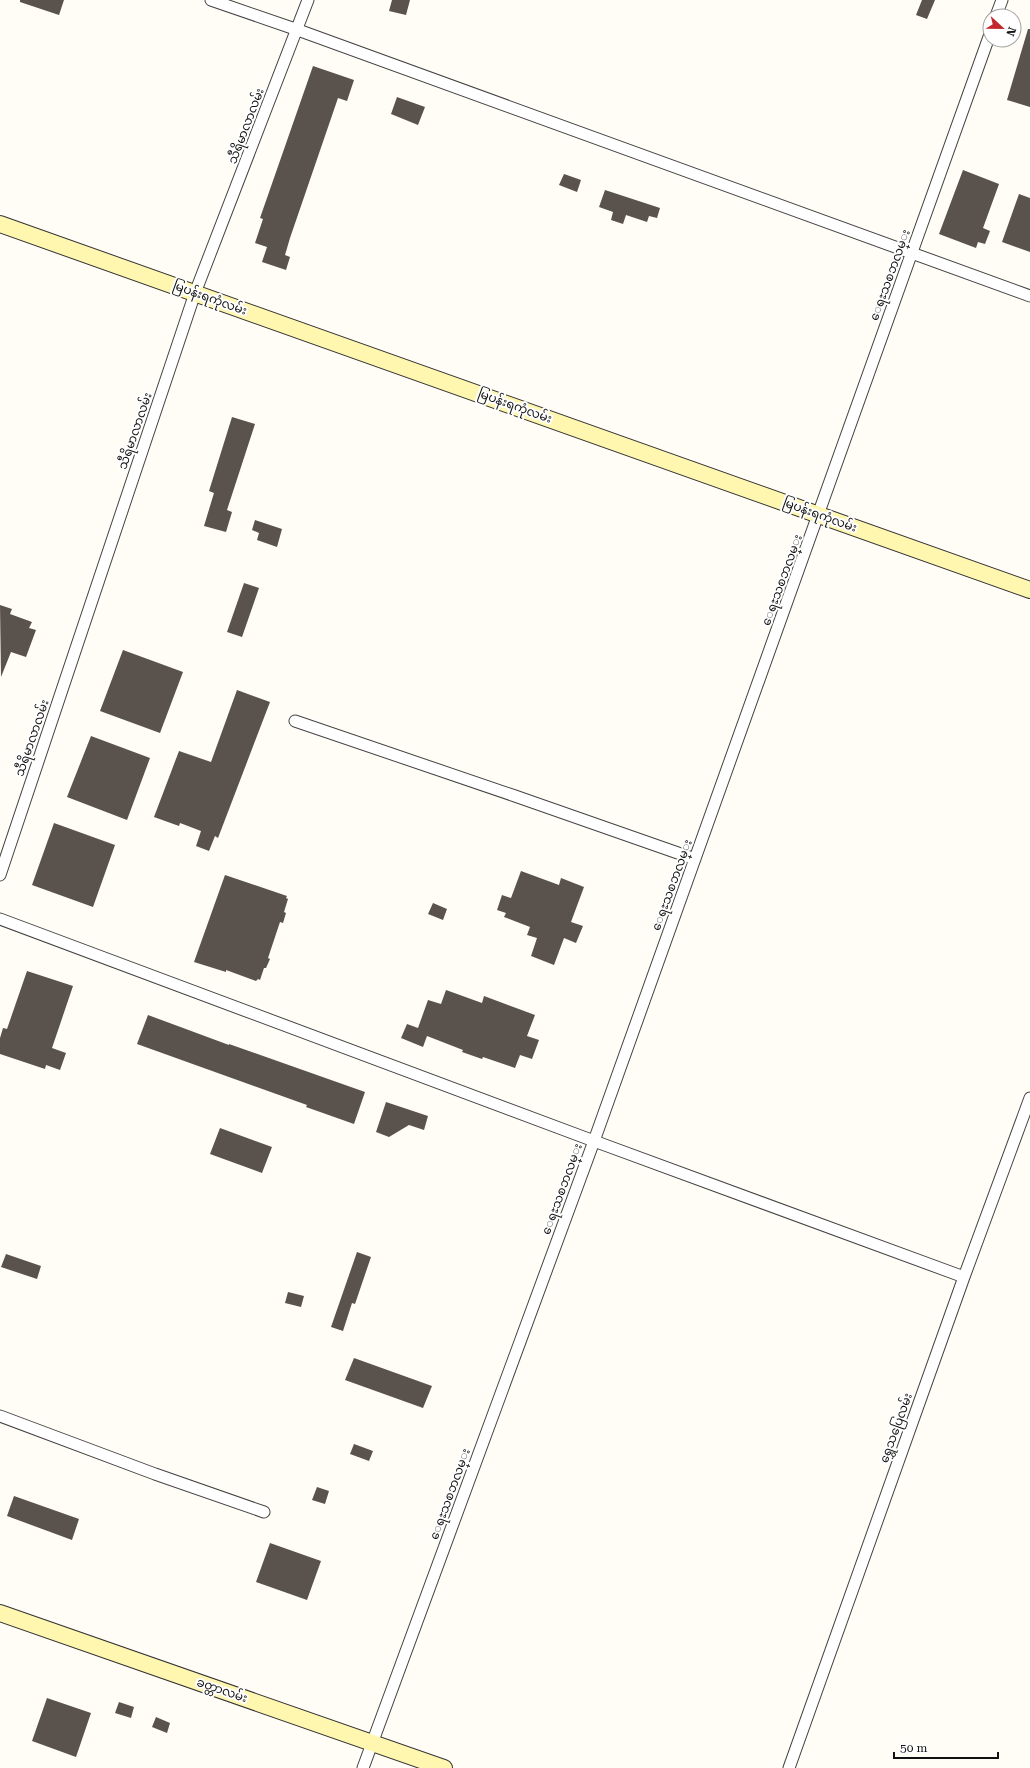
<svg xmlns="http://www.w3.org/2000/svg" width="1030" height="1768" font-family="'Roboto Serif','Noto Sans Myanmar',serif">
	<rect width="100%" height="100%" fill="#fffdf5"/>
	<path fill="#5a524d" d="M20,0H64L59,15L20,2Z
		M392,0H410L406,15L389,11Z
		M922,0H935L927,19L916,15Z
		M1028,29H1030V107L1007,100Z
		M313,66L354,80L347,101L338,98L290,238L285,255L290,257L286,270L262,262L267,247L255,243L263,219L260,218Z
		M397,97L425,107L418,125L391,114Z
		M963,170L999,184L983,228L990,231L985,244L978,242L976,248L939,234Z
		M564,174L581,180L577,192L559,185Z
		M605,190L660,208L657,218L649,216L647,222L626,215L623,224L611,220L613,212L599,207Z
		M1019,194L1030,198V252L1002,242Z
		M232,417L255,424L227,510L232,512L226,532L204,526L214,493L209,491Z
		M255,520L282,529L277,547L257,540L259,533L252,530Z
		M244,583L259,588L242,637L227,632Z
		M0,605L12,609L10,614L32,622L29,628L36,630L26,657L11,652L1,677Z
		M123,650L183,672L160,733L100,711Z
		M237,690L270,702L218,838L215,836L209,851L196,846L201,831L180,823L179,826L154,817L179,751L211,762Z
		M91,736L150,758L127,820L67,797Z
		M54,823L115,845L93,907L32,885Z
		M521,871L559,885L561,878L584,887L571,922L583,926L576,943L564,938L554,965L531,956L537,938L527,935L530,927L504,917L506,913L497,910L502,895L511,898Z
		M225,875L287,896L286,898L288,899L284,912L286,913L283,923L280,922L268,958L270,959L266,968H264L260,980L258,979L256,981L226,970V972L194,962Z
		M433,903L447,909L443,920L428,914Z
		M27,971L73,986L52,1048L66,1053L60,1070L46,1065L45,1069L0,1054V1038L3,1028L7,1029Z
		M446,990L482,1003L484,996L535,1015L527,1036L539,1040L532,1059L520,1055L515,1068L483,1057L482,1059L462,1052L463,1050L427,1036L423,1047L401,1038L407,1024L418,1028L428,1000L441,1004Z
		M148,1015L229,1045V1044L365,1092L354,1124L306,1107L307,1105L137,1044Z
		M386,1102L428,1116L424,1130L409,1125L389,1137L376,1132Z
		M220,1128L272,1147L262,1173L210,1154Z
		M357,1252L371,1257L355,1304L352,1303L343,1331L331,1327Z
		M6,1254L41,1266L37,1279L1,1267Z
		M288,1292L304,1296L301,1307L285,1303Z
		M354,1358L432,1386L423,1408L345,1380Z
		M354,1444L373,1451L369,1461L350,1454Z
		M317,1487L329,1491L325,1504L312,1500Z
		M14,1496L79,1519L72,1540L7,1516Z
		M270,1543L321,1561L307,1600L256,1582Z
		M47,1698L91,1713L76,1757L32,1741Z
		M119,1702L134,1707L131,1718L115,1713Z
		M156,1717L170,1723L167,1733L152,1727Z"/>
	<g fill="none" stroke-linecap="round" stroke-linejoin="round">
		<g stroke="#444" stroke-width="13">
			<path id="street" d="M211,0L298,30L1030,296
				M996,16L1002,0
				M295,721L515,796L695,859
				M0,875L195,293L308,0
				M0,919L594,1141L964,1277
				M0,1416L155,1474L264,1512
				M363,1768L594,1141L990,34
				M789,1768L964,1277L1030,1098"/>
		</g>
		<g stroke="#333" stroke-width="18">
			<path id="secondary" d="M0,224L1030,590
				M0,1613L444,1768"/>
		</g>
		<use href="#street" stroke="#fff" stroke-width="11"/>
		<use href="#secondary" stroke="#fff6b0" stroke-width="16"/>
	</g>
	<g text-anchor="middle" stroke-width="4" stroke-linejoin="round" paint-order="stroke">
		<g font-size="12" fill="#111" stroke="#fff">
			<text transform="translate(246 126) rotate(-69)" y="4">သီရိမာလာလမ်း</text>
			<text transform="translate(890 275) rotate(-70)" y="4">ေရႊသစၥာလမ္း</text>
			<text transform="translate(210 298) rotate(20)" y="4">မြပန်းရကုံလမ်း</text>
			<text transform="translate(515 406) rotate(20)" y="4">မြပန်းရကုံလမ်း</text>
			<text transform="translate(135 431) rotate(-71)" y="4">သီရိမာလာလမ်း</text>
			<text transform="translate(820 515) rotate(20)" y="4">မြပန်းရကုံလမ်း</text>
			<text transform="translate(782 580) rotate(-70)" y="4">ေရႊသစၥာလမ္း</text>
			<text transform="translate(32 738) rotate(-71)" y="4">သီရိမာလာလမ်း</text>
			<text transform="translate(672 885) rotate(-70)" y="4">ေရႊသစၥာလမ္း</text>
			<text transform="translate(562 1189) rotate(-70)" y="4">ေရႊသစၥာလမ္း</text>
			<text transform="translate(896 1428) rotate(-70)" y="4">ရွှေသပြေလမ်း</text>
			<text transform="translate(450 1494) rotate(-70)" y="4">ေရႊသစၥာလမ္း</text>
			<text transform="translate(222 1690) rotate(19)" y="4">ခတ္တာလမ်း</text>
		</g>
	</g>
	<g transform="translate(1002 28) rotate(112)"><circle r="19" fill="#ffffff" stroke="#a0a0a0"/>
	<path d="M0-3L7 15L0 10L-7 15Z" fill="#c4262e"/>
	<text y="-6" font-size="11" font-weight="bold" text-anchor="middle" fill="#111111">N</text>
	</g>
	<path d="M894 1752v6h104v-6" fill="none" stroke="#111111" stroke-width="2"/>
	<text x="900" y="1752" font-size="12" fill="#111111" stroke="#ffffff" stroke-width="3" paint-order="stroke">50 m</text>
</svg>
